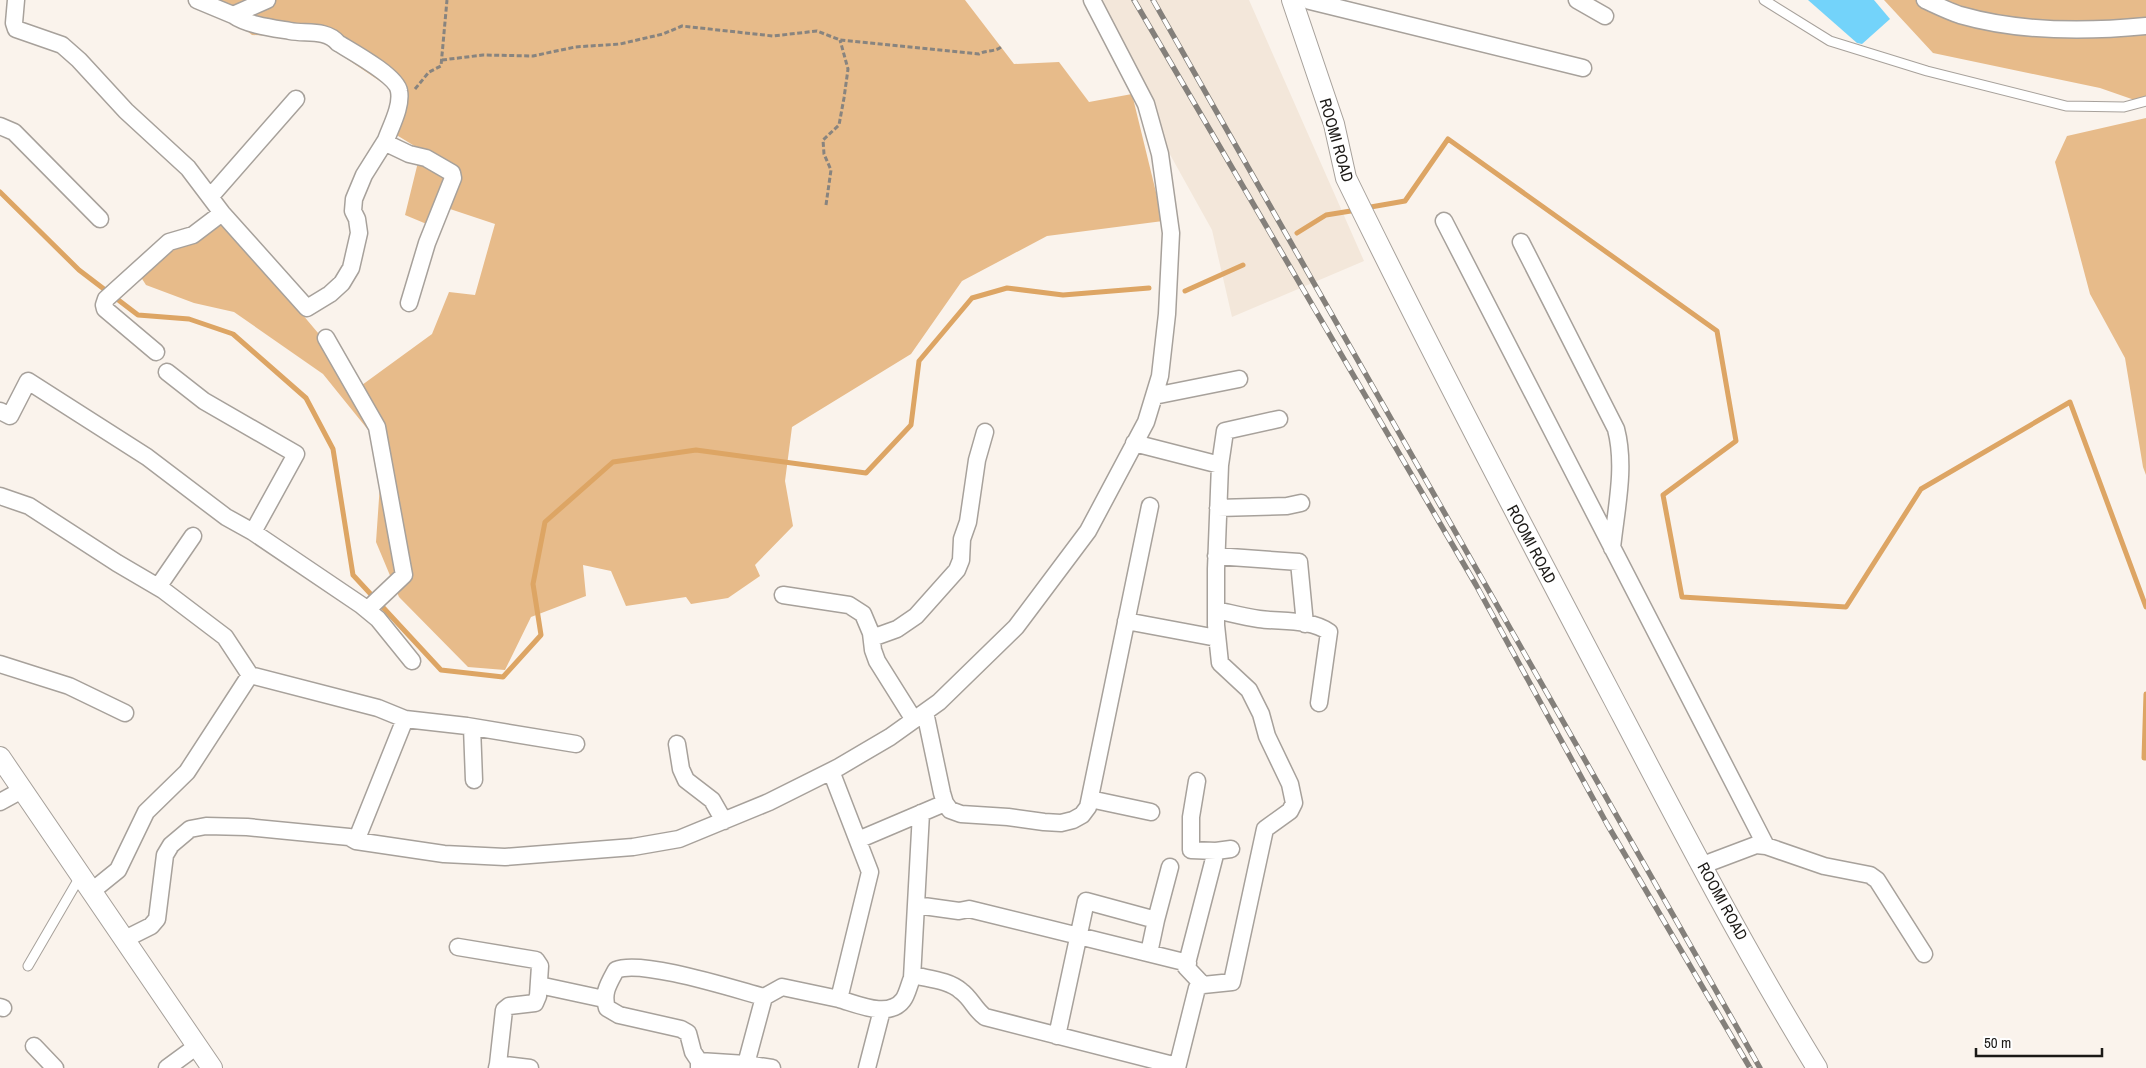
<svg xmlns="http://www.w3.org/2000/svg" width="2146" height="1068" font-family="'Archivo Narrow',sans-serif">
	<rect width="100%" height="100%" fill="#faf3ec"/>
	<path fill="#f3e7da" d="M1084,0H1249L1364,261L1232,317L1212,230Z"/>
	<path fill="#e7bb8a" d="M210,0H965L1014,64L1059,62L1089,102L1132,94L1163,221L1047,236L962,281L911,354L792,427L785,481L793,526L755,565L760,576L728,598L691,604L686,597L626,606L611,571L583,565L586,596L531,617L505,670L468,667L399,597L376,542L380,484L369,431L323,374L234,312L194,303L146,285L135,268L215,218L302,314L362,385L432,334L449,292L475,295L495,224L447,208L429,225L405,215L421,150L390,131L393,90L316,38L252,35Z
		M1884,0H2146V104L2100,88L1933,53Z
		M2146,118V475L2143,467L2125,358L2090,294L2055,162L2067,136Z"/>
	<g fill="none" stroke-linecap="round" stroke-linejoin="round">
		<path stroke="#dda564" stroke-width="5" d="M0,192L79,270L138,315L189,319L233,334L306,398L333,449L353,575L441,670L503,677L541,635L533,584L545,522L613,462L696,450L866,473L911,425L919,361L972,298L1007,288L1063,295L1149,288
			M1365,208L1405,201L1448,139L1717,331L1736,441L1663,495L1682,597L1846,607L1921,489L2070,402L2146,607
			M1297,233L1326,215L1357,210
			M1185,291L1243,265
			M2146,694L2144,758H2146"/>
	</g>
	<path fill="#73d3fa" d="M1808,0H1874L1890,19L1862,44L1857,43Z"/>
	<g fill="none" stroke-linecap="round" stroke-linejoin="round">
		<g stroke="#a7a19b" stroke-width="11">
			<path id="service" d="M1764,0L1830,41L1927,71L2066,106L2124,107L2146,101
				M28,966L81,875"/>
		</g>
		<g stroke="#a7a19b" stroke-width="19">
			<path id="minor" d="M16,0L14,23L16,29L62,45L79,60L126,111L188,168L222,213L307,308L330,294L342,283L351,268L359,233L357,219L353,211L354,199L364,175L386,140
				M197,0L233,15L267,0
				M1577,0L1605,16
				M1925,0C1936,5 1948,11 1960,15C2019,32 2085,32 2146,26
				M1310,1L1583,68
				M233,15C247,25 272,28 290,31C306,34 326,29 338,43C351,51 397,76 399,91C402,106 391,126 386,140L388,144L409,154L426,158L452,173L453,178L427,243L409,303
				M0,126L14,132L100,219
				M211,196L296,99
				M1444,221L1766,846
				M1521,242L1616,429C1626,467 1616,509 1612,548
				M326,338L377,427L404,575L367,610
				M156,352L105,309L104,305L106,299L169,242L193,235L222,213
				M1154,396L1239,379
				M0,411L10,416L28,381L147,457L226,517L253,532L296,454L204,401L167,372
				M1134,443L1220,465
				M0,496L29,506L117,563L163,590L225,637L250,675L187,772L146,812L118,870L92,891
				M1218,508L1287,506L1301,503
				M253,532L361,605L378,619L412,661
				M1216,556L1299,562L1305,624
				M158,587L193,536
				M783,595L849,605L863,614L871,633L873,650L877,661L914,720
				M1216,610C1230,613 1245,617 1259,619C1281,622 1311,619 1329,632L1319,703
				M1126,621L1217,638
				M872,638L897,629L916,616L957,570L961,560L962,539L968,522L977,460L985,432
				M0,664L69,686L125,713
				M250,675L378,708L405,719L356,841
				M925,712L942,793L945,803L950,810L961,814L1008,817L1044,822L1061,823L1073,820L1082,815L1088,807L1150,506
				M405,719L467,726L576,744
				M472,727L474,780
				M677,744L681,769L686,780L712,800L724,821
				M1197,781L1191,817V850L1216,851L1231,849
				M1090,799L1151,812
				M0,802L22,790
				M858,840L945,803
				M1703,865L1756,845L1766,846L1824,866L1870,875L1877,880L1924,954
				M916,905L959,911L969,909L1188,963
				M1156,920L1170,867
				M125,939L151,926L157,919L165,855L171,845L190,829L206,826L247,827L349,837L356,841L444,854L505,857L633,847L679,839L769,802L839,767L890,737L939,702L1016,627L1088,531L1146,422L1160,376L1167,314L1171,233L1160,154L1146,104L1092,0
				M458,947L536,960L540,966L538,996L535,1003L509,1006L504,1010L498,1064
				M913,975C928,979 949,980 961,991C971,998 975,1010 985,1017L1177,1066
				M539,985L604,999
				M1203,985L1186,967L1216,851
				M839,999C857,1004 889,1019 903,1000C907,995 909,985 912,978L921,813
				M0,1007L3,1008
				M1057,1036L1086,901L1156,920L1149,953
				M34,1046L55,1068
				M699,1061L693,1052L688,1033L681,1029L619,1015L607,1008C602,993 609,983 616,970C641,959 734,989 764,997
				M167,1068L197,1046
				M497,1068L498,1064L530,1068
				M699,1068V1061L746,1064
				M772,1068L746,1064L764,997L782,987L839,999L870,872L831,771
				M867,1068L882,1010
				M1177,1068L1197,988L1203,985L1232,982L1265,829L1290,811L1294,803L1290,784L1267,736L1261,714L1249,690L1220,663L1216,625V569L1220,465L1225,431L1279,419"/>
		</g>
		<g stroke="#a7a19b" stroke-width="22">
			<path id="tertiary" d="M1292,0L1334,124L1346,178C1432,354 1523,527 1614,700C1679,824 1744,949 1817,1068
				M0,757L212,1068"/>
		</g>
		<path stroke="#88847f" stroke-width="3" stroke-dasharray="5 2.5" stroke-linecap="butt" d="M442,60L483,55L533,56L575,47L620,44L663,34L682,26L773,36L817,31L840,40L979,54C986,50 995,52 1001,47
			M415,89L429,72L441,66L447,0
			M826,205L831,170L824,154L823,140L839,125L844,98L848,69L840,40"/>
		<use href="#service" stroke="#fff" stroke-width="9"/>
		<use href="#minor" stroke="#fff" stroke-width="16"/>
		<use href="#tertiary" stroke="#fff" stroke-width="20"/>
		<g stroke="#84807b" stroke-width="5.5">
			<path id="rail" d="M1134,0L1476,585L1607,824L1750,1068
				M1153,0L1760,1068"/>
		</g>
		<use href="#rail" stroke="#fff" stroke-width="4" stroke-dasharray="11" stroke-linecap="butt"/>
	</g>
	<g text-anchor="middle" stroke-width="5" stroke-linejoin="round" paint-order="stroke">
		<g font-size="16" fill="#1b1916" stroke="#fff">
			<text transform="translate(1337 140) rotate(74)" y="6">ROOMI ROAD</text>
			<text transform="translate(1532 544) rotate(62)" y="6">ROOMI ROAD</text>
			<text transform="translate(1723 901) rotate(61)" y="6">ROOMI ROAD</text>
		</g>
	</g>
	<path d="M1976 1048v8h126v-8" fill="none" stroke="#1b1916" stroke-width="2.5"/>
	<text x="1984" y="1048" font-size="15" fill="#1b1916" stroke="#ffffff" stroke-width="4" paint-order="stroke">50 m</text>
</svg>
